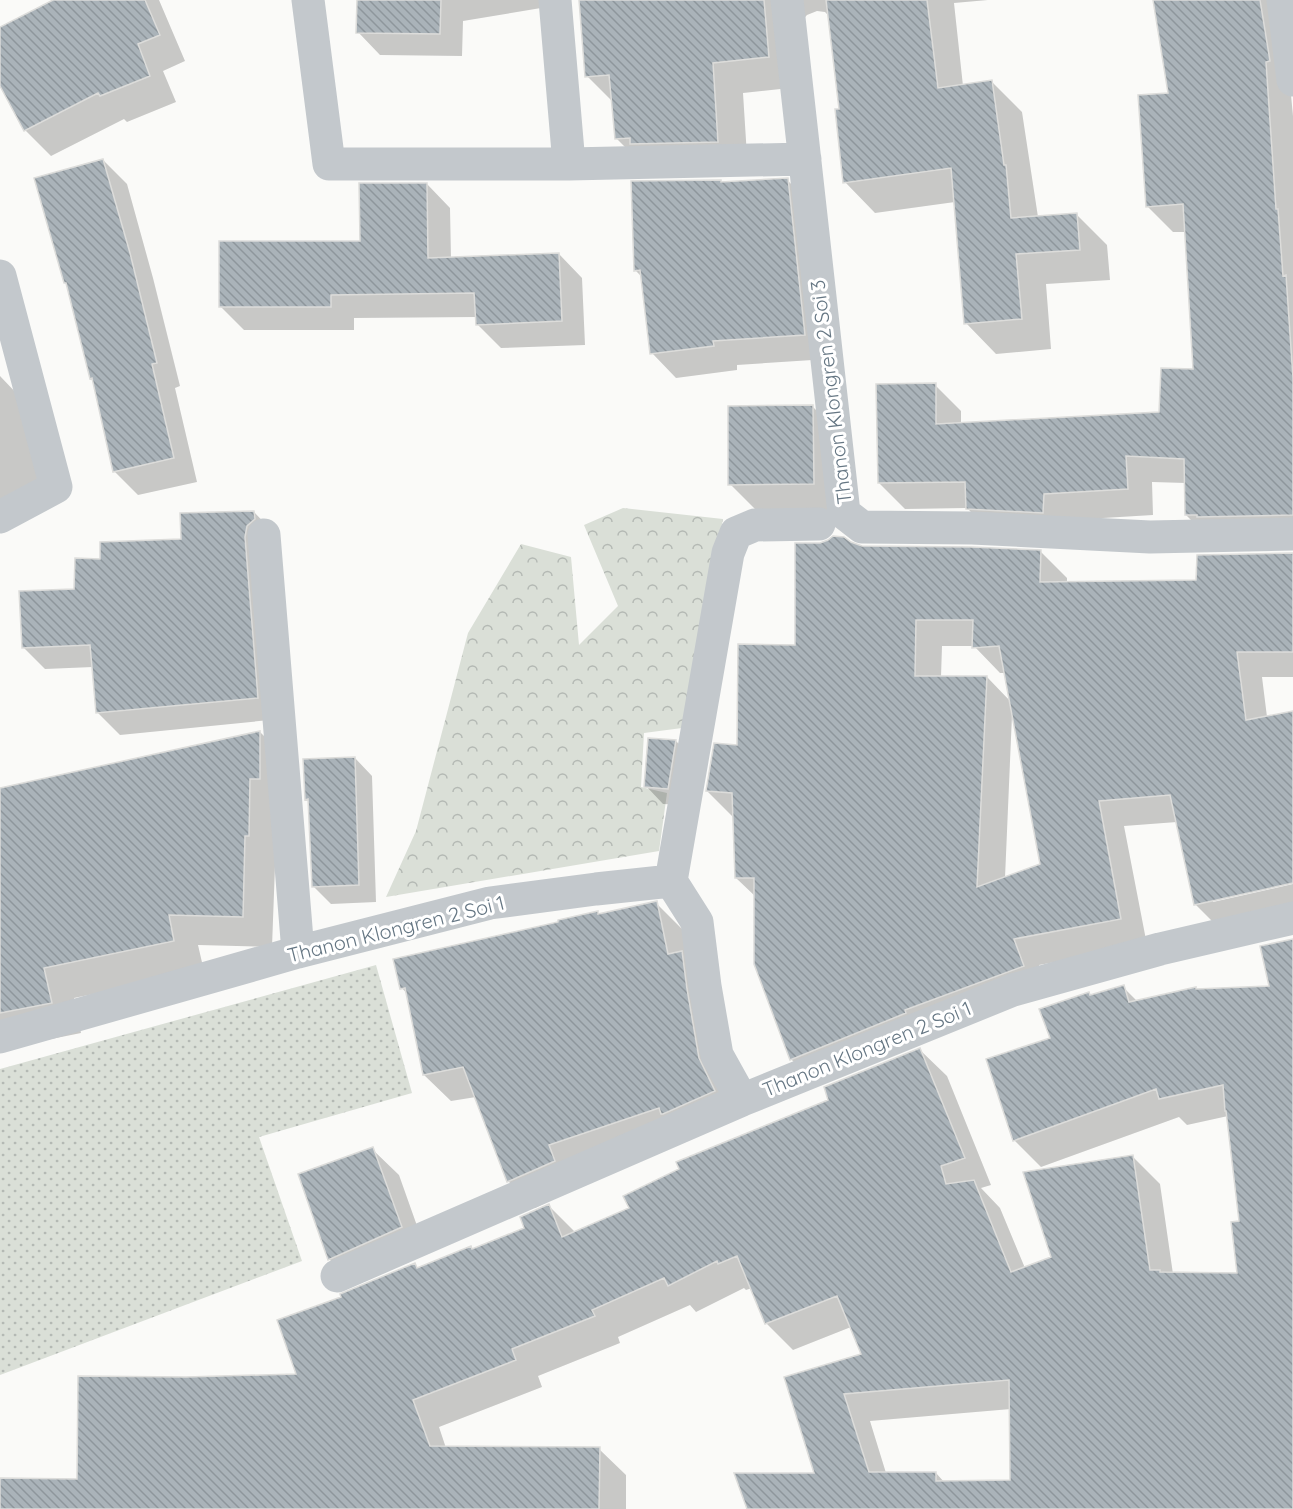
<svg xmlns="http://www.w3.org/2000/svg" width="1293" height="1509" font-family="Quicksand,sans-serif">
	<defs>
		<pattern id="grass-dots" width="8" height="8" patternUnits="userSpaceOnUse" patternTransform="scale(1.5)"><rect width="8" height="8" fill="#dadfd7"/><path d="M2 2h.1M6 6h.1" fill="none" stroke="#b4b9b4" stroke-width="1.8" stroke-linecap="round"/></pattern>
		<pattern id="forest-crowns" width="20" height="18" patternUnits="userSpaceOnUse" patternTransform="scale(1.5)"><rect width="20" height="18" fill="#dadfd7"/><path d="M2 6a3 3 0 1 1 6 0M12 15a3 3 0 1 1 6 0" fill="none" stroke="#b4b9b4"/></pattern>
		<pattern id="building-back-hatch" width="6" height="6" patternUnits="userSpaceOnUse" patternTransform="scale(1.5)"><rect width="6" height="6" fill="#aab3b9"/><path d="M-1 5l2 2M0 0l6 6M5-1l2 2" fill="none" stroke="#8e969c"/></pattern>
	</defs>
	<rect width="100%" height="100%" fill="#fafaf8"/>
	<path fill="url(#grass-dots)" d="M376,965L412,1093L259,1137L302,1261L0,1375V1069Z"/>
	<path fill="url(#forest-crowns)" d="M623,508L723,519L682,728L644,733L641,787L667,793L659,851L386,897L416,831L468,633L521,544L571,557L579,645L618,606L584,525Z"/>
	<path fill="#0003" fill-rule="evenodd" d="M56,0H159L185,61L163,71L176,102L127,122L124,119L51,156L25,130L0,83V29Z
		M358,0H540L541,8L463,21L462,56L380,55L358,32Z
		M580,0H988L954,3L963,86L991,81L1022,112L1038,217L1077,215L1107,245L1110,280L1046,284L1051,349L996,354L966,323L955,202L875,213L845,182L841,110L830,17L825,12L817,11L807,15L800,23L799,87L743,93L748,172L647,169L616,138L613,102L587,76Z
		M1155,0H1282L1293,116V541H1212L1186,515V483L1152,482L1153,515L1070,520L994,535L967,508L905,509L879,483L935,385L961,411V424L1160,414L1195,371L1187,232H1173L1147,206L1169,95Z
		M103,160L127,184L153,278L180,386L175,388L197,482L138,495L114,471L93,380L91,378L69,286L65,283Z
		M787,180L812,204L828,359L737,365V370L676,378L652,353L642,277L635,270L723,184Z
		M427,184L450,208L451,259L559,254L582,278L585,345L501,348L477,324V317L354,318V330H244L220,306L361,243Z
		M0,376L20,397L54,505L0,522Z
		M812,406L838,432L839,510H756L730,484Z
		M254,512L276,535L280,719L120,735L98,713L93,667L45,669L23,647L102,560L182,541Z
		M850,543L862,547L1041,552L1067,578V583L1198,582L1293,554V677H1262L1267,717L1293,712V881L1213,899V902L1293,884V914L1221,930L1195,904L1177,822L1124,826L1147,945L1039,965L1049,992L817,1086L791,1059L756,897L736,878L733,817L707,791L739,746L797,646ZM942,646H974L1000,673H1006L1011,702L987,677H941ZM1012,715L1042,865L1005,878Z
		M260,732L290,762L275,866L272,947L198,945L204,971L74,998L81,1033L2,1049L0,1047V789Z
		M649,739L676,741L693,759L685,805L663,804L646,786Z
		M355,758L372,776L376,902L331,904L313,886L309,801L307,799Z
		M656,903L683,930L725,1087L683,1135L535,1208L508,1181L476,1097L451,1101L424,1075L408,995L402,988L560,923L597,912L600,915Z
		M1293,941V1509H748L816,1475L786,1378L863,1355L851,1327L793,1350L766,1323L752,1288L746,1290L744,1288L696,1312L690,1305L618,1337L620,1343L538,1376L542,1387L439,1427L446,1448L599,1449L626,1475V1509H0V1479L79,1480L186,1378L298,1376L343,1298L414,1264L419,1269L473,1250L526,1229L549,1206L576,1233L631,1208L830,1101L920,1050L947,1076L991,1185L981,1188L1000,1208L1025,1268L1053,1258L1133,1157L1160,1184L1173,1274H1238L1241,1223L1228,1116L1187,1125L1179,1117L1041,1167L1014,1140L1052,1039L1089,993L1092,996L1123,987L1138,1002L1195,988L1198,991L1271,988ZM1011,1409L1012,1482L945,1483L936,1473H886L870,1421Z
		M372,1149L399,1175L427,1254L356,1285L329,1259Z"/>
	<path fill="url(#building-back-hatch)" stroke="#dcdcda" stroke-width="1.5" fill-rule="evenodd" d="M53,0H145L160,35L138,44L150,76L100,96L98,93L24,131L0,86V27Z
		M357,0H441L440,34L356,33Z
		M579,0H764L769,57L713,63L718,142L630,144V138L615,139L609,75L585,77Z
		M826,0H927L938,88L992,80L1004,165H1006L1011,218L1077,213L1080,250L1016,254L1022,319L964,324L951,168L843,183L835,109H839Z
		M1153,0H1260L1270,61L1266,62L1276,209H1278L1283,276L1286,275L1293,378V515L1197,517V515H1185L1184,459L1126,456L1128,489L1044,494L1043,513L966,509L965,482L878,483L876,384L936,383V424L1159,412L1161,368L1193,369L1183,204L1146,207L1138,95L1168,93Z
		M103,159L130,253L157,363L152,364L174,458L113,472L92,378L90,379L66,283H64L34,178Z
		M788,178L805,335L713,341L714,346L650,354L640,270L634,271L631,181L721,180V182Z
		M359,183H427L428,258L559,253L562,321L476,325L474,293L331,295V307H219V241H360Z
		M813,405L814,484L728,485V406Z
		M254,511L255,519L247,526L245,537L258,698L96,713L90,645L22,648L19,591L74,589L75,558L100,559V542L181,539L180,513Z
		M833,536L844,537L851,542L862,546L971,547L1041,550L1040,582L1196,580L1197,555L1293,553V652H1237L1246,720L1293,711V883L1194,905L1170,795L1099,801L1121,919L1014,939L1024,966L905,1010L906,1013L790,1060L754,964V878H735L732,793L706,791L714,743L737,745L738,644L795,645V543H820L828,540ZM916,620H973L972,648L999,646L1040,864L977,887L987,676H915Z
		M260,731V779H250L249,836H245L243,917L169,915L174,941L44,968L52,1003L0,1013V788Z
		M648,738L676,740L668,789L644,787Z
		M355,757L359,885L312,887L308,799L305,800L303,759Z
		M657,901L668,954L682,951L687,989L699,1058L715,1091L663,1114H661L659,1108L549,1145L555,1161L507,1182L463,1067L423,1075L405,988L400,989L393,959L558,922V920L598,911V914Z
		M1293,939V1509H747L734,1473H814L784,1377L861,1354L837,1296L765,1324L737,1256L718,1264L717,1261L668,1286L664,1278L592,1310L595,1316L512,1349L516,1360L413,1400L430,1446L600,1447L599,1509H0V1478L77,1479L78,1376L186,1377L296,1374L277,1320L341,1297L340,1294L415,1263L417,1268L471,1246L472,1249L524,1228L520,1217L549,1204L562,1237L629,1208L623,1196L679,1169L676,1162L828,1100L824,1087L920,1048L965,1158L941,1166L946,1184L974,1180L1011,1272L1051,1257L1023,1172L1133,1155L1150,1270H1160V1272L1237,1273L1231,1222L1239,1221L1226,1111H1225L1223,1085L1159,1099L1156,1089L1013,1141L986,1059L1050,1038L1039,1009L1089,992L1090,995L1124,985L1129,1002L1196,987V989L1269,986L1260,946ZM1009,1380L1010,1480L936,1481V1472H869L844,1394Z
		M373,1147L402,1227L328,1260L298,1174Z"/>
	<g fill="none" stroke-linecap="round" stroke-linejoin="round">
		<path stroke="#c3c8cc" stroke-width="33" d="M308,0L329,164H569L805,159
			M555,0L569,164
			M787,0L844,513L862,527L972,528L1150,537L1293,534
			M1283,0L1293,80
			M0,276L56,487L0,517
			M264,535L298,952
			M671,881L728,553L736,533L755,525L819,524
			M0,1037L298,952L490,903L596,889L671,881L697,922L705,986L717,1055L742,1100
			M337,1276L742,1100L1013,990L1160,949L1293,918"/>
	</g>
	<g text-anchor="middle" stroke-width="6" stroke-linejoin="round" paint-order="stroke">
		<g font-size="20" fill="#657683" stroke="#fff">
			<text transform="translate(831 392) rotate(-97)" y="7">Thanon Klongren 2 Soi 3</text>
			<text transform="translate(396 929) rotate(-14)" y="7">Thanon Klongren 2 Soi 1</text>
			<text transform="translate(867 1049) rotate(-22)" y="7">Thanon Klongren 2 Soi 1</text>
		</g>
	</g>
</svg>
